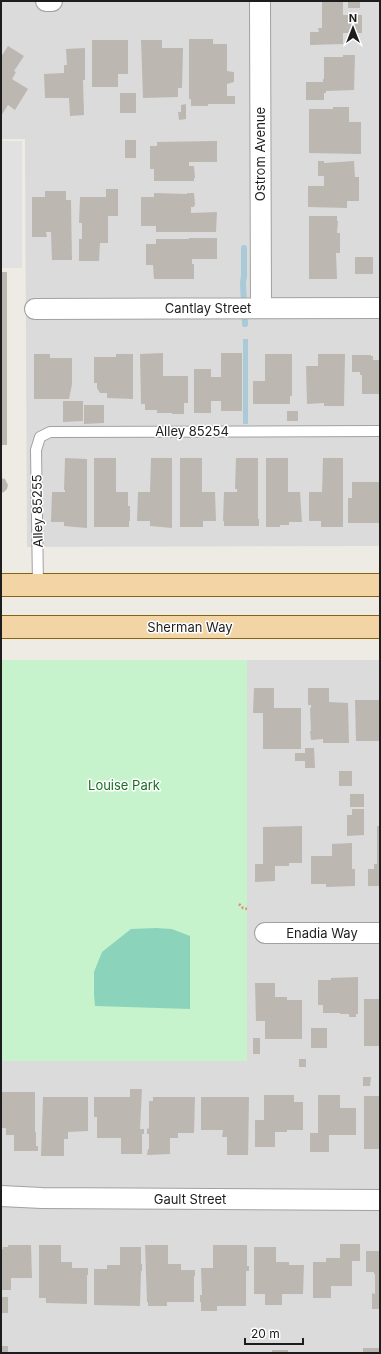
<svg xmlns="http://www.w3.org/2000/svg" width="381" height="1354" font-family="Inter,sans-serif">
	<rect width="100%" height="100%" fill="#edebe4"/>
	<path fill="#dbdbdb" d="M1,1H380V546L27,547L25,139H1Z
		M247,660H380V1353H1V1061H247Z"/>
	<path fill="#c6f3cc" d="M1,660H247V1061H1Z"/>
	<path fill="#8bd4bb" d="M156,928L172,929L190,936V1009L95,1006L94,995V972L102,952L131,929Z"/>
	<path fill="#e1e1e1" d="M1,141H22V268H1Z"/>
	<path fill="#a9cad6" d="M243,339H248V424H243Z"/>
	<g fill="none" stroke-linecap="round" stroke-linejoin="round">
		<path stroke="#a9cad6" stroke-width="6" d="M244,248V276L243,283L245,324"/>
	</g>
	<path fill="#bdb7b2" d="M348,1H360V8H348Z
		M322,2H343V15H362V33H343V44L310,45V32H319L318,28H322Z
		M189,39H213V44H227V71L234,72V82L227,84V96H235V104H208V106H191V99H189Z
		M92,40H128V74H118V87H92Z
		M141,40H162V48H183L182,88H178V97L143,98Z
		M8,46L24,56L14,71L16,72L12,79L28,89L15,110L8,105L1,116V57Z
		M85,48V80H83L84,115L70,116L69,98H45L44,74L64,73V65H67L66,49Z
		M343,55H355L354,90L326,91V93H324V100H306V82H323V79H324V57H343Z
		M120,93H136V113H120Z
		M186,104V119L179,120L178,112H181V105Z
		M333,107H349V122H361V154L309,153V109H333Z
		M125,140H136V158H125Z
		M217,141V162H189V166H194L195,178H194V181H154V169H150V146H157V142Z
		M318,161H324V163L354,161L355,177H359V201H347V208L308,207V186H324V176H318Z
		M106,189H118V216H108V243H100L99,261H79V239H82V223H79L80,197H106Z
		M45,191H66V200H71L72,260H52L51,232H46L47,237H32V197H45Z
		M154,193L187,194V193H194L195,204L194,207H191V213L217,212L216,232H156V226H141V197H154Z
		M309,216H337V221H338L337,233H340V253H336L337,279H309Z
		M189,238H217V259H192V264H194V279H154L153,265H146V244H156V239H189Z
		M355,257H373V274H355Z
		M1,272H7V445H1Z
		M163,353V376H188V403H184V414H172V413H157V410H145V404H141L140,354Z
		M221,353H242V411H221V401H211V413H194V369H211V377H221Z
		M34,354H50V358H72V384L69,399H34Z
		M116,354H133V399L107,398V393H100L97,388V383H94V357H116Z
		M265,354H292V396H290V404H253V381H265Z
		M318,354H345L344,406H324V403L307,404L306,366H318Z
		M352,355H371V356H373V360H380V394H362V375H360V372H352Z
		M63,401H83V421L63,422Z
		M84,405H104V423L84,424Z
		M287,411H298V421H287Z
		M65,458L87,459V528L64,526V522H51L52,492H65V490H64Z
		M94,458H116V492H128V506H130V521H129V527H94Z
		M151,458H172V528L150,526V521H137L138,492H150Z
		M180,458H202V492H215L216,521H203V527H180Z
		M236,458H258V519H259V526H224V521H223L224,492H237V489H235Z
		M266,458H288V492H300L302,522H289V525H280V527H266Z
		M323,458H343V527H321V521H309V492H322Z
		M1,478L5,479L8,485L7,489L4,492L1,493Z
		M352,482H380L379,523H348V498H352Z
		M254,688H274V708H301V749H263V713H253Z
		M308,688H329V702L348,703L349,743H323V739L311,740L310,731H311L310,708H311V705H308Z
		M355,700H380V741H356Z
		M305,748H314L315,768H305V761H295V753H305Z
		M339,771H352V786H339Z
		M350,794H364V807H350Z
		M352,809H364V835L347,836V815H352Z
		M302,826V863H289V866H275V881L255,882V864H263V827Z
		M377,826H380V886H368V869H374V864H377Z
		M352,843V869H355V886L326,887V884H311V856H332V844Z
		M358,977V1014H356V1017H349V1014H340V1013H323V1005H318V980H331V978Z
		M255,983H275V997H287V1000H302V1039H265V1021H256Z
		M364,999H380V1046H364Z
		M311,1028H327V1048H311Z
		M253,1038H260V1054H253Z
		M299,1059H306V1067H299Z
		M363,1077H371L370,1086H363Z
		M130,1089H142L140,1129H144V1134H142V1154H121V1138H97V1117H94V1097H130Z
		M1,1092H35V1132H36V1146H38V1151H14V1135H6V1128H1Z
		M264,1095H294V1102H303V1130H287V1132H275V1147H255V1120H264Z
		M318,1095H340V1108H356V1135H329V1152H310V1133H318Z
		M364,1096H380V1149H364Z
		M43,1097H88V1131L68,1132V1139H64V1156H41Z
		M153,1097H195L194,1133H178V1138H170V1154L147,1155L148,1149H149V1134H147V1128L149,1129V1101H153Z
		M201,1097H249L248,1155H227V1137H222L223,1130H201Z
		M340,1244H360V1261H352V1286H331V1298H313V1262H326V1258H340Z
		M8,1245H31L32,1278H11V1290H1V1249H3V1247H8Z
		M39,1245H61V1262H72V1268H88V1275H87V1304L46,1303V1298H39Z
		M145,1245H168V1264H181V1270H195V1276H194V1302H167V1306H148V1302H147Z
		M213,1245H247V1266H249V1271H246V1306H217V1311H201V1302H200V1295H202L201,1268H213Z
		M120,1247H141V1264H142V1271H141L140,1306L94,1305V1269H107V1265H120Z
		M254,1247H276V1262H289V1265H304L303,1294H282V1305H265V1294H254Z
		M366,1251H380V1309H372V1293L375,1294V1274H374V1272H366Z
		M1,1297H8V1313H1Z
		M1,1346H8V1353H1Z
		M363,1348H380V1353H363Z
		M272,1350H288V1353H272Z"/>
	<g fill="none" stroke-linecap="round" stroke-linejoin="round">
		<g stroke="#a1a1a1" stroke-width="12">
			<path id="service" d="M38,585L36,450L40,437L50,432L380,431"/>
		</g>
		<g stroke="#a1a1a1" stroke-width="22">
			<path id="minor" d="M46,1H52
				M260,1L261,308
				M35,309L380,308
				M265,933H380
				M1,1196L42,1198L380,1200"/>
		</g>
		<g stroke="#876510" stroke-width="24">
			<path id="primary" d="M1,585H380
				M1,627H380"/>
		</g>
		<path stroke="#ea8a78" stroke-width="2.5" stroke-dasharray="2 2" stroke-linecap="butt" d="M239,904L243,908L247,909"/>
		<use href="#service" stroke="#fff" stroke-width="10"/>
		<use href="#minor" stroke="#fff" stroke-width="20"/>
		<use href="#primary" stroke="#f2d4a5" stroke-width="22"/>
	</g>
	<g text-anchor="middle" stroke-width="3" stroke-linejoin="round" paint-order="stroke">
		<g font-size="13" fill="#1d1d1d" stroke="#fff">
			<text transform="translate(260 154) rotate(-90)" y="5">Ostrom Avenue</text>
			<text x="208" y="313">Cantlay Street</text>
			<text x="192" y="436">Alley 85254</text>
			<text transform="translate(37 511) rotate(-91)" y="5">Alley 85255</text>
			<text x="190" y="632">Sherman Way</text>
			<text x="322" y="938">Enadia Way</text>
			<text x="190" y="1204">Gault Street</text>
		</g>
		<g font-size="13" fill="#177023" stroke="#fff">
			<text x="124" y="790">Louise Park</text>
		</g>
	</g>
	<rect width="381" height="1354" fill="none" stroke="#1d1d1d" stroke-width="4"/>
	<g transform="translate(353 28)" stroke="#ffffff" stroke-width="3" paint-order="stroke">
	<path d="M0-3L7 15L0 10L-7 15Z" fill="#1d1d1d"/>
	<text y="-6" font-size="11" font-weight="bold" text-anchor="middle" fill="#1d1d1d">N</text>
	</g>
	<path d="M245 1338v6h58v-6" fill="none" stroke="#1d1d1d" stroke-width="2"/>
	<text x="251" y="1338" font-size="12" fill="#1d1d1d" stroke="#ffffff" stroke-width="3" paint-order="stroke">20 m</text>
</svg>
